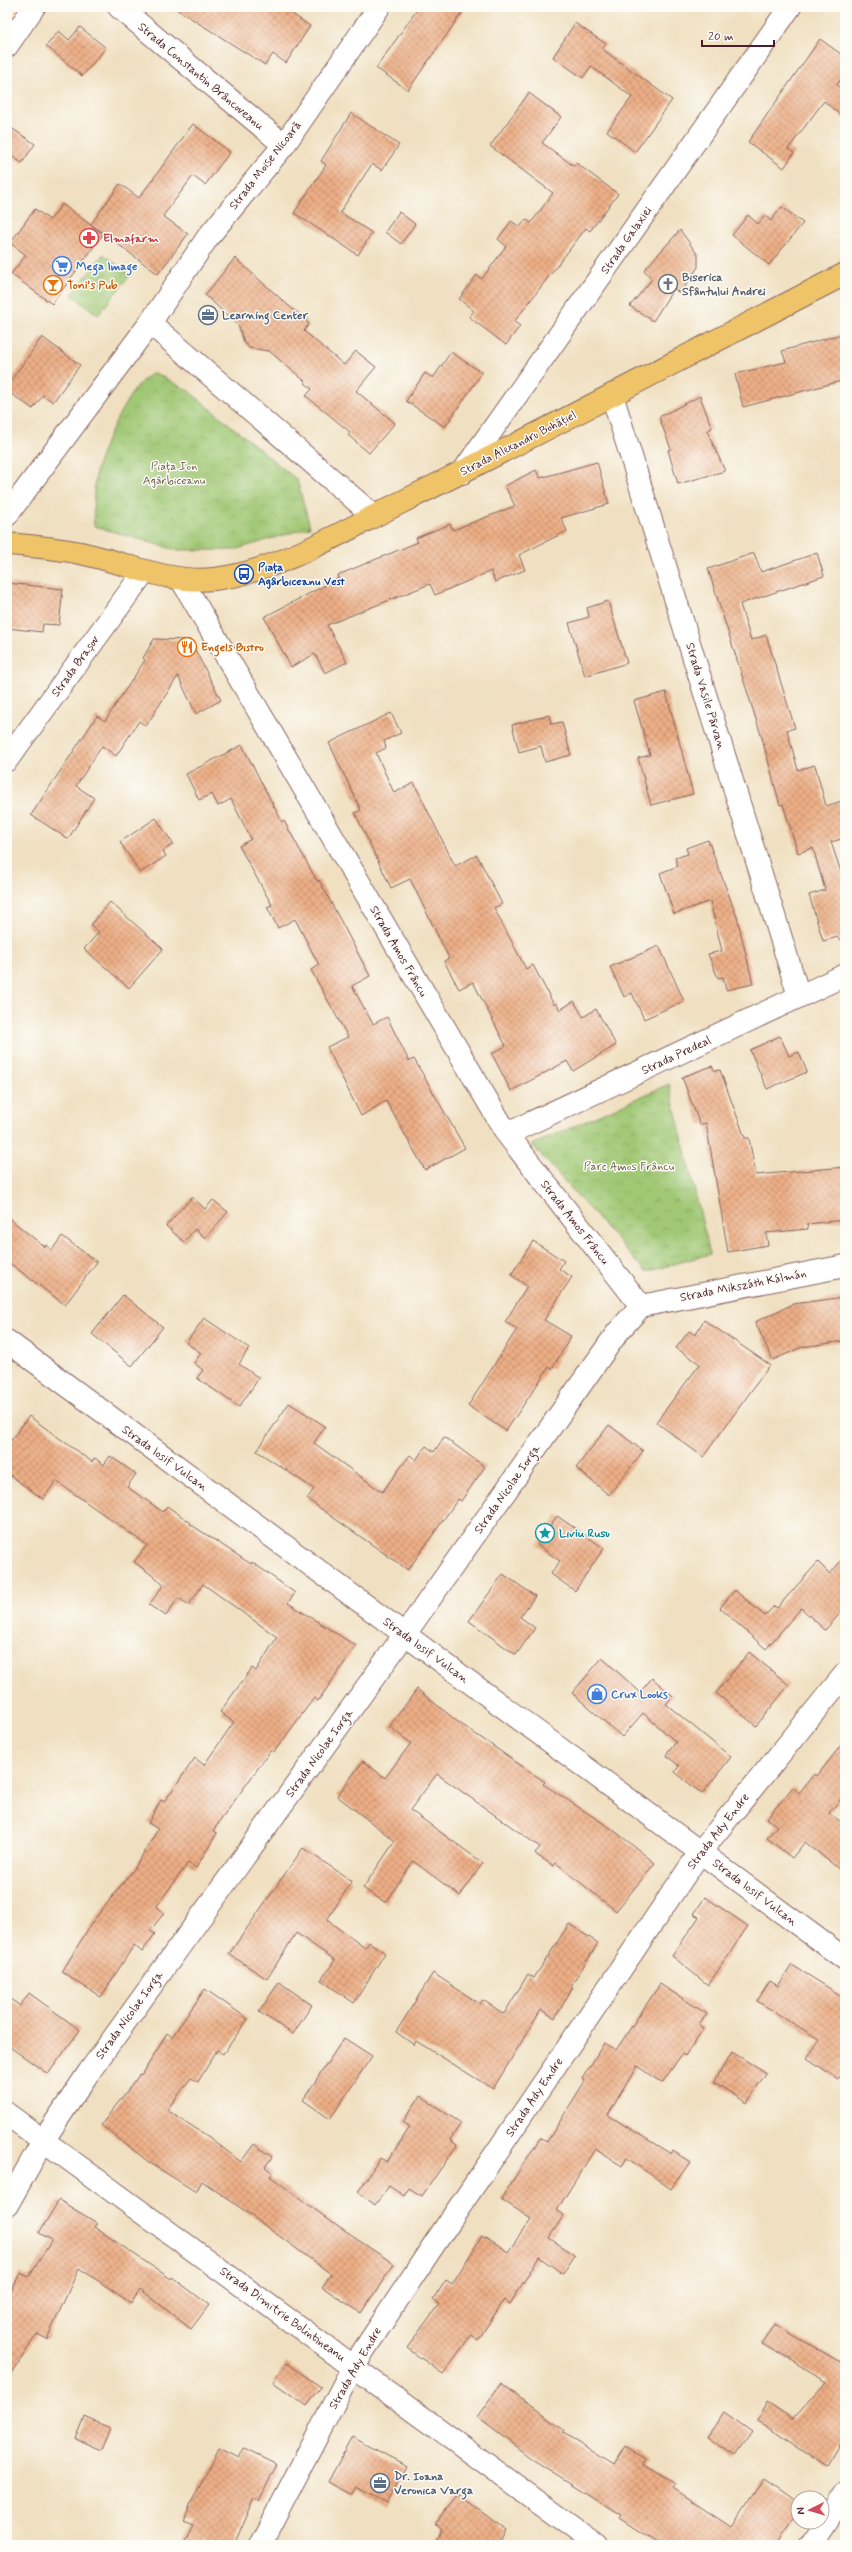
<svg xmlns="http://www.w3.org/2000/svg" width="852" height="2552" font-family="Mynerve,sans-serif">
	<defs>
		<pattern id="park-crowns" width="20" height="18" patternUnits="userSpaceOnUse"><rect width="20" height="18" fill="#a0c874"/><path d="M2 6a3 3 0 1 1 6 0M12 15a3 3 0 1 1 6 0" fill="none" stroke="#8bab65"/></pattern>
		<pattern id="building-cross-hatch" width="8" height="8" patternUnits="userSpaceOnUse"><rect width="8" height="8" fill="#edaf86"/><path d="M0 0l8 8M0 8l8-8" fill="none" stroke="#c28e6e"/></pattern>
	</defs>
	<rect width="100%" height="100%" fill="#fdfcf7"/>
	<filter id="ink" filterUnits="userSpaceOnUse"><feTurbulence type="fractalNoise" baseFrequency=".025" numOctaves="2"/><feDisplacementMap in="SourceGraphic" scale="8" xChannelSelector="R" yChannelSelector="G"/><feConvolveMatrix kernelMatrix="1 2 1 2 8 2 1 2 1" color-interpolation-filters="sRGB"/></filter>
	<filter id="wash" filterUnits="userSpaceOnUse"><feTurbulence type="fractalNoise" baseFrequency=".012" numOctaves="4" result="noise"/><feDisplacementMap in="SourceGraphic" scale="16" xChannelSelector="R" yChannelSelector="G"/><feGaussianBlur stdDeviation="0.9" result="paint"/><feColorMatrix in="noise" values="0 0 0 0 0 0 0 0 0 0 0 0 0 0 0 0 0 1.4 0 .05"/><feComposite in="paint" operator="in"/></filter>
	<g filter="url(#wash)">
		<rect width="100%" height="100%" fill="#f0e0c1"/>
		<path fill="url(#park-crowns)" stroke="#757450" d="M103,254L130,275L98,315L72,295Z
			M155,373L189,391L297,480L310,527L234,550H176L94,526C93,505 93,478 100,458C107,438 133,377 155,373Z
			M669,1084L710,1254L646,1272L532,1145Z"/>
		<g id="blocks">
			<path fill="url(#building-cross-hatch)" d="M173,7H282L310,26L286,63L273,54L265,65Z
				M419,7H466L408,90L376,68Z
				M575,23L606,44L602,49L672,100L635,152L607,131L632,97L591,66L583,78L553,57Z
				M80,27L106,48L82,76L46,46L59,31L69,40Z
				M820,39L845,57V73L837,85L845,92V119L824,101L788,149L794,153L784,168L748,142Z
				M529,93L561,117L542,143L574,166L576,163L618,194L590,231L586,228L514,322L520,326L506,345L469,317L474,311L459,299L477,275L482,279L506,246L498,239L511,221L520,227L526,219L531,223L553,193L490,146Z
				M351,113L399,145L382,170L372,164L340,212L372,233L358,255L294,213L326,165L321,161Z
				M193,124L230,152L205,185L193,176L163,216L188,234L158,274L91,224L120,184L139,198Z
				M7,125L35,144L22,163L7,153Z
				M62,204L103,234L52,304L11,274L26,255L10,243L35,209L50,220Z
				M782,207L803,223L769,265L732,235L748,215L758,224L765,216L771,221Z
				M399,212L415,224L401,244L385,232Z
				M680,230L698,255V267L680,294L674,288L653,321L630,306L652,279L644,270Z
				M235,258L309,324L304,331L344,365L356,351L376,367L356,391L395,423L369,453L348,435L350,432L306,396L312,389L305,383L306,382L269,351L249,348L244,342L238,325L205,295Z
				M845,333V380L743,407L735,374L786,362L782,351Z
				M42,337L80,365L53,402L43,395L33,409L7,391V386Z
				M451,352L482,373L445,427L406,401L425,373L433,378Z
				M700,396L712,428L707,431L725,471L678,484L668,450L671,449L659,417Z
				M597,462L609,504L561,518L567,531L519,555L525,570L495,582L491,571L435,595L430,584L327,625L347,662L325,673L315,654L291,667L264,617L339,578L338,575L418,542L416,538L450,524L453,530L515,506L505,486L536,470L540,478Z
				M754,553L761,572L817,553L824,576L740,604L751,640L766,635L795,728L787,730L798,770L815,765L826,806L842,801L845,812V838L831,842L845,884V939L839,940L838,937L823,941L809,895L825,890L813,848L798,853L783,804L780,805L762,738L708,569Z
				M7,583L63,589L59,625L43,624L42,632L7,628Z
				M608,601L627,663L585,676L569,623L589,617L587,608Z
				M154,639L190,640L221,700L196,714L178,676L146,726L139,721L116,756L102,746L76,786L94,798L68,839L31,815L97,716L105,721L145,660L143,658Z
				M666,692L693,794L651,805L638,758L650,755L634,701Z
				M391,713L401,733L384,741L386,748L376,753L394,793L414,783L455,866L477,855L502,904L494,908L526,969L533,965L554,1005L556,1003L560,1010L574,1001L583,1017L596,1009L616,1045L573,1071L567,1061L511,1091L492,1054L506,1046L473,982L459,989L444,961L449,958L410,879L391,888L355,813L361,810L329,743Z
				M549,715L551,724L562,722L571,755L545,762L541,746L519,752L512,725Z
				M242,745L282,822L284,821L317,881L319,880L370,976L352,986L373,1024L387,1017L409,1061L414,1059L465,1148L425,1170L386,1101L361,1116L327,1047L348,1037L311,970L319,965L295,919L278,928L267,907L272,905L239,846L251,839L231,799L218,806L212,794L199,800L186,774Z
				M156,818L173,844L163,851L166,856L140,873L120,842Z
				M708,840L737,917L753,984L726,990L723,977L718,978L708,954L722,951L710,901L674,914L660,873L678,866L675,858L688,854L686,848Z
				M110,902L163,949L129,988L84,949L99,932L91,925Z
				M659,946L684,1001L644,1019L632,993L624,997L610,967Z
				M780,1036L789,1056L799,1052L807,1072L767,1089L750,1050Z
				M712,1066L715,1071L720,1070L745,1138H749L756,1175L845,1167V1220L807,1224L808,1229L766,1233L768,1245L728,1252L706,1123L700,1125L682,1077Z
				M192,1197L205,1209L213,1200L228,1212L205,1238L195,1229L184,1242L166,1226Z
				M7,1217L45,1247L46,1245L52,1250L62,1236L97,1262L65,1305L7,1261Z
				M533,1241L564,1261L559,1269L572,1277L544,1320L571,1336L552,1369L549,1367L506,1431L468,1406L517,1329L505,1322L527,1286L511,1275Z
				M123,1295L163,1327L132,1366L92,1334Z
				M845,1297V1320H841L844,1341L802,1347L773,1360L755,1322L793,1304Z
				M204,1318L249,1348L239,1364L259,1378L239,1407L197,1378L203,1370L194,1363L201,1353L186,1343Z
				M704,1320L770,1365L703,1457L656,1422L700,1364L676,1348L689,1331L695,1335Z
				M289,1403L325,1426L314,1443L382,1492L410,1455L416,1460L426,1446L434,1452L444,1437L485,1467L461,1501L458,1499L408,1570L307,1499L314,1489L257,1451Z
				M29,1416L92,1462L95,1458L104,1465L110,1456L136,1474L127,1487L163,1512L167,1506L191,1523L190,1524L251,1564L252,1562L295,1593L288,1603L356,1646L318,1701L314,1698L274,1752L271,1750L213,1831L217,1833L196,1868L188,1863L156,1907L164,1913L150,1931L155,1934L142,1952L134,1945L101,1997L62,1972L91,1924L134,1869L158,1829L148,1823L161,1800L164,1802L195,1758L204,1765L234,1722L220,1712L252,1668L256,1671L277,1637L203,1584L189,1605L178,1598L166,1616L149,1605L164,1584L134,1562L147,1545L56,1481L43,1499L7,1473V1446Z
				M609,1425L643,1451L609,1495L576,1468Z
				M557,1516L604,1548L575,1591L551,1574L560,1561L537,1545Z
				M845,1556V1608L825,1630L801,1608L766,1649L720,1608L735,1590L765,1616L774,1606L777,1608L818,1562L830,1574Z
				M503,1574L535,1596L520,1617L535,1628L516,1655L469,1621Z
				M749,1652L789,1685L756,1726L716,1693Z
				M602,1658L640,1692L652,1678L673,1696L666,1704L731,1757L702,1794L675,1772L679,1766L666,1755L676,1742L643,1713L622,1737L572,1693Z
				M417,1689L458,1722L545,1782L543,1784L612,1829L655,1863L616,1911L556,1863L554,1866L535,1854L540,1847L437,1774L410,1810L483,1863L460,1896L413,1861L386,1903L363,1888L395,1841L337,1796L363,1761L385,1778L411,1743L389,1727Z
				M845,1740V1794L829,1813L845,1825V1874L805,1842L792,1858L767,1838L777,1826L767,1818L793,1787L799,1793L814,1774L817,1776Z
				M303,1848L352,1881L327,1920L365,1948L369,1942L385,1953L354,2003L321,1980L335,1960L296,1933L267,1979L229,1954Z
				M705,1897L748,1926L708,1985L672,1956L699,1917L694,1914Z
				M569,1924L598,1943L571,1986L573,1987L555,2018L541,2010L493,2089L416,2041L414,2045L396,2032L433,1973L480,2004L483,2000L504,2014L528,1974L534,1978Z
				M792,1965L845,1998V2070L838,2079L807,2058L820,2040L757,2001L770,1981L778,1986Z
				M279,1982L312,2005L293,2034L259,2012Z
				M660,1984L707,2014L699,2024L704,2028L685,2056L682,2054L662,2083L637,2066L608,2115L671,2154L673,2151L690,2162L671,2189L627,2158L622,2166L595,2149L557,2210L564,2215L549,2238L575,2255L563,2274L539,2257L510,2304L504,2300L478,2340L471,2335L443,2374L407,2348L439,2304L433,2300L446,2280L452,2284L482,2236L508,2252L531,2219L501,2199L540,2138L547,2142L585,2081L582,2079L604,2043L616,2050Z
				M205,1989L248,2019L223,2054L217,2050L198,2082L191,2078L167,2110L209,2137L241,2162L254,2144L272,2157L265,2167L273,2173L270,2176L337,2226L394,2264L361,2313L322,2287L331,2274L245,2211L202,2181L196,2192L150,2163L101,2125L140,2074L142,2075L167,2033L172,2037Z
				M29,1993L80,2030L48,2074L7,2045V1996L20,2006Z
				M344,2038L372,2056L330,2119L303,2100Z
				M732,2052L766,2073L747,2103L714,2082Z
				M420,2096L461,2123L450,2140L457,2145L422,2196L409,2188L404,2196L389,2186L375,2205L358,2192L380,2158L387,2162L410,2127L403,2122Z
				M59,2200L97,2223L94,2227L171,2279L172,2277L209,2305L191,2329L140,2289L131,2303L79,2268L47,2339L37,2334L7,2381V2300L20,2273L29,2277L52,2240L39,2233Z
				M774,2324L842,2363L845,2360V2435L826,2466L757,2420L767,2402L793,2419L827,2381L762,2344Z
				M286,2363L321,2387L307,2406L273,2382Z
				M501,2383L564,2430L562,2432L614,2465L626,2446L646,2458L642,2465L675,2483L672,2488L731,2527L764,2479L798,2503V2511L775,2545H660L619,2518L621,2515L532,2459L477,2417Z
				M724,2412L752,2432L735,2456L707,2437Z
				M85,2417L110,2428L101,2450L76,2439Z
				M352,2437L407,2466L386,2504L356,2488L352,2495L328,2482Z
				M219,2448L239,2458L244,2448L277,2464L259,2501L254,2498L234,2545H182L193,2524L183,2520Z
				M459,2494L507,2530L500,2545H432L441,2530L435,2524Z"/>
		</g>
	</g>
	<g filter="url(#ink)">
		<use href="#blocks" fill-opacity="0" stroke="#846360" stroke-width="1"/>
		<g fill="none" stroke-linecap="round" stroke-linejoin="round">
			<g stroke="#846360" stroke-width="24">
				<path id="minor" d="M119,7L284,145
					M7,46L34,7
					M150,323L374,516
					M612,395L799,996
					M462,473L790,7
					M7,515L150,323L208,237L284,145L379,7
					M181,579L507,1134L641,1306
					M7,760L144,572
					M507,1134L845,975
					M641,1306L845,1266
					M7,1341L845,1959
					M7,2114L597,2545
					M7,2205L43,2141L89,2072L405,1634L617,1333L641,1306
					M260,2545L354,2365L435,2243L701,1851L845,1674
					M811,2545L845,2493"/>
			</g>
			<g stroke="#846360" stroke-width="24">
				<path id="major" d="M7,544C31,546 56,548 80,553C125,562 167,584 214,579C279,572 346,529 404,501C552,428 698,349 845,274"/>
			</g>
			<use href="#minor" stroke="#fff" stroke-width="22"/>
			<use href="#major" stroke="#efc469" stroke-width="22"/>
		</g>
	</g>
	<defs>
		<g id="pharmacy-ring" transform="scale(1)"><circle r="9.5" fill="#fdfcf7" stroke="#e0444e" stroke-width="1.5"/><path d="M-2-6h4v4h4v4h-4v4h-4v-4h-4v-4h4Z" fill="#e0444e"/></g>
		<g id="supermarket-ring" transform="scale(1)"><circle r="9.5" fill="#fdfcf7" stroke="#3f7fe0" stroke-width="1.5"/><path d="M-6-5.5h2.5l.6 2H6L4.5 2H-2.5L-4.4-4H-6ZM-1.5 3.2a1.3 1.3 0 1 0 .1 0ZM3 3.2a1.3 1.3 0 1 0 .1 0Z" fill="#3f7fe0"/></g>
		<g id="church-ring" transform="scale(1)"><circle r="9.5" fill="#fdfcf7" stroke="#6b7280" stroke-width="1.5"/><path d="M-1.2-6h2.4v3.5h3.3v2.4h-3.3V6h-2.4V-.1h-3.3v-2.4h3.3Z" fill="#6b7280"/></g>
		<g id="bar-ring" transform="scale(1)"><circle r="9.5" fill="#fdfcf7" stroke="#e8710a" stroke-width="1.5"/><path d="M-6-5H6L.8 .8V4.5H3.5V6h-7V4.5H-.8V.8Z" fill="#e8710a"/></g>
		<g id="office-ring" transform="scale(1)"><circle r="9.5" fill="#fdfcf7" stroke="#5c6f8a" stroke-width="1.5"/><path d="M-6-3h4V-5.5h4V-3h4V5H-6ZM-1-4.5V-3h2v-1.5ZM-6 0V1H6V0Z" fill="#5c6f8a"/></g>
		<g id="bus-ring" transform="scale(1)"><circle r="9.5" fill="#fdfcf7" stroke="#1a4fb4" stroke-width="1.5"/><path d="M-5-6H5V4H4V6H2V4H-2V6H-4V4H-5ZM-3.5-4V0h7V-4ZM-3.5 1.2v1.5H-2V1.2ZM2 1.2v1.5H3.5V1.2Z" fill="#1a4fb4"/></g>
		<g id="restaurant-ring" transform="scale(1)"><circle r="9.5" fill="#fdfcf7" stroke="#e8710a" stroke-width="1.5"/><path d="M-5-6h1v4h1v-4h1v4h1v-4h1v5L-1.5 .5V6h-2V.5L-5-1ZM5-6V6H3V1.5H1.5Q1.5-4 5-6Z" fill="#e8710a"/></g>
		<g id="sight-ring" transform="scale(1)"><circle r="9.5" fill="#fdfcf7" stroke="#0f9aa8" stroke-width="1.5"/><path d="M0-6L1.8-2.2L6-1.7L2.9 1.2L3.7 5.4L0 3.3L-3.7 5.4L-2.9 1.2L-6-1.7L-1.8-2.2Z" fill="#0f9aa8"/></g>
		<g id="shop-ring" transform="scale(1)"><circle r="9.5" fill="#fdfcf7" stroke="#3f7fe0" stroke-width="1.5"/><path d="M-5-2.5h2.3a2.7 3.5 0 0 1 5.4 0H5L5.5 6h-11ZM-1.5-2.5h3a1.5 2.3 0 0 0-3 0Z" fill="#3f7fe0"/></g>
	</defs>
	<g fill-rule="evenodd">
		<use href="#pharmacy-ring" x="89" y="238"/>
		<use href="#supermarket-ring" x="62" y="266"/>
		<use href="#church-ring" x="668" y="284"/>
		<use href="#bar-ring" x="53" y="285"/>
		<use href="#office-ring" x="208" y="315"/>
		<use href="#bus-ring" x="244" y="574"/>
		<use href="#restaurant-ring" x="187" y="647"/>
		<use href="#sight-ring" x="545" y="1533"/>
		<use href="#shop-ring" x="597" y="1694"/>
		<use href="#office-ring" x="380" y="2483"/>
	</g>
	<g text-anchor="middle" stroke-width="3" stroke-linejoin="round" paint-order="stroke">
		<g font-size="12" fill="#4a1f2b" stroke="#fdfcf7">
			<text transform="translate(201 76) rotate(40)" y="4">Strada Constantin Brâncoveanu</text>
			<text transform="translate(265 165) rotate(-52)" y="4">Strada Moise Nicoară</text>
			<text transform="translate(626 240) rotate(-55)" y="4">Strada Galaxiei</text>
			<text transform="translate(518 443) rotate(-27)" y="4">Strada Alexandru Bohățiel</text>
			<text transform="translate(75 666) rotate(-54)" y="4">Strada Brașov</text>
			<text transform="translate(706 696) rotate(73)" y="4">Strada Vasile Pârvan</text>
			<text transform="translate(399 951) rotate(60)" y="4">Strada Amos Frâncu</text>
			<text transform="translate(676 1055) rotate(-25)" y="4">Strada Predeal</text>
			<text transform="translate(575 1222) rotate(52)" y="4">Strada Amos Frâncu</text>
			<text transform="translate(743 1285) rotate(-11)" y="4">Strada Mikszáth Kálmán</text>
			<text transform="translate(165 1458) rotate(36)" y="4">Strada Iosif Vulcan</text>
			<text transform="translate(507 1489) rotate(-55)" y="4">Strada Nicolae Iorga</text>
			<text transform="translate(426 1650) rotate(36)" y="4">Strada Iosif Vulcan</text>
			<text transform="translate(319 1753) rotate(-54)" y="4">Strada Nicolae Iorga</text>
			<text transform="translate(718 1831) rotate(-52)" y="4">Strada Ady Endre</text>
			<text transform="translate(755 1892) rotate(37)" y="4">Strada Iosif Vulcan</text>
			<text transform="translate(129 2015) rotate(-54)" y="4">Strada Nicolae Iorga</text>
			<text transform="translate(534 2097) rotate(-56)" y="4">Strada Ady Endre</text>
			<text transform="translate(283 2314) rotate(36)" y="4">Strada Dimitrie Bolintineanu</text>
			<text transform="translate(355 2368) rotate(-60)" y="4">Strada Ady Endre</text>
		</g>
		<g font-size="12" font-weight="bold" fill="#be3a42" stroke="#fdfcf7" text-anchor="start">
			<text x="103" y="242">Elmafarm</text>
		</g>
		<g font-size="12" font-weight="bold" fill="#366cbe" stroke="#fdfcf7" text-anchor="start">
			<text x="76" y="270">Mega Image</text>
			<text x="611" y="1698">Crux Looks</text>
		</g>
		<g font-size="12" font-weight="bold" fill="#5b616d" stroke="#fdfcf7" text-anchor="start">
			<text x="682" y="281">Biserica<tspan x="682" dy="14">Sfântului Andrei</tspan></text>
		</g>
		<g font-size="12" font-weight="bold" fill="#c56008" stroke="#fdfcf7" text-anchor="start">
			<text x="67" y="289">Toni's Pub</text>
			<text x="201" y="651">Engels Bistro</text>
		</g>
		<g font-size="12" font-weight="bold" fill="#4e5e75" stroke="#fdfcf7" text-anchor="start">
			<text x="222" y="319">Learning Center</text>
			<text x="394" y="2480">Dr. Ioana<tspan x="394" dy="14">Veronica Varga</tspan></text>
		</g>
		<g font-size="12" fill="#685a45" stroke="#fdfcf7">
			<text x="174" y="470">Piața Ion<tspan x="174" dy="14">Agârbiceanu</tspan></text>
			<text x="629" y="1170">Parc Amos Frâncu</text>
		</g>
		<g font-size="12" font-weight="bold" fill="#164399" stroke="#fdfcf7" text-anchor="start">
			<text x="258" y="571">Piața<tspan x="258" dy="14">Agârbiceanu Vest</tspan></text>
		</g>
		<g font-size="12" font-weight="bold" fill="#0d838f" stroke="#fdfcf7" text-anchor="start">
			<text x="559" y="1537">Liviu Rusu</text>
		</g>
	</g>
	<rect width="852" height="2552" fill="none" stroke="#fdfcf7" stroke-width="24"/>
	<g transform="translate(810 2510) rotate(265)"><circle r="19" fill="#fdfcf7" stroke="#b5a4a5"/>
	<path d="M0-3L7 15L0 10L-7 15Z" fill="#d1495b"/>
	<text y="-6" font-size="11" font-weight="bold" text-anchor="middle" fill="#4a1f2b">N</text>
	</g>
	<path d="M702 40v6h72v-6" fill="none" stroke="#4a1f2b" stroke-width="2"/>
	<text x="708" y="40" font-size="12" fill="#4a1f2b" stroke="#fdfcf7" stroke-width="3" paint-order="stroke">20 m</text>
</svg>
